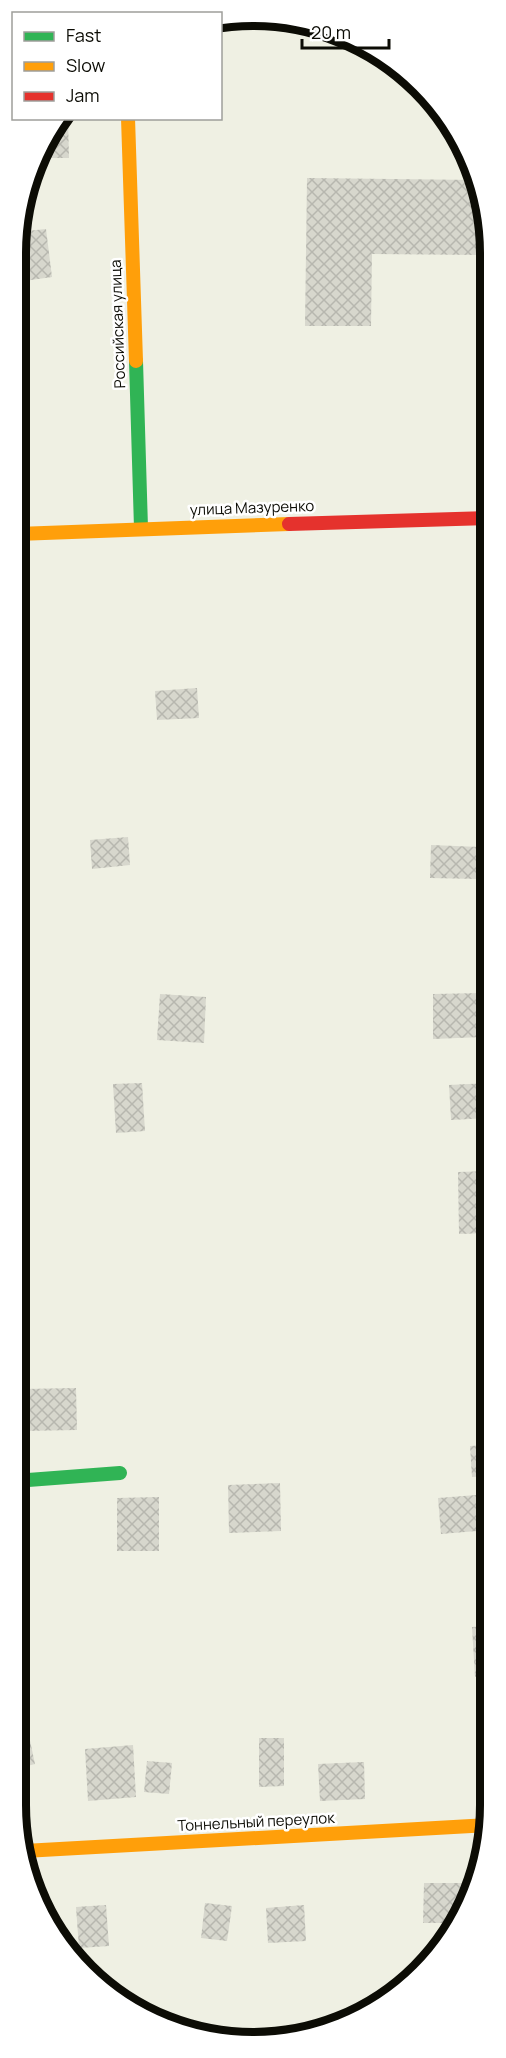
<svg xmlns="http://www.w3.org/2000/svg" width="506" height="2058" font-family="Manrope,sans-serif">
	<defs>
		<pattern id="building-cross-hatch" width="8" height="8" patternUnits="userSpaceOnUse" patternTransform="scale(1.5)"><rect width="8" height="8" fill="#d7d7cd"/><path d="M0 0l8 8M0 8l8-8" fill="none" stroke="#b7b7af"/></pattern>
	</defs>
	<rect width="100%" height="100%" fill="#eff0e3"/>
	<path fill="url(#building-cross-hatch)" d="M60,118H68L69,158H39L47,134Z
		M307,178L476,180L489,222V327H481L482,255L372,254L371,326H305Z
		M46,229L52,277L17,282V232Z
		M28,307L30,350L17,351V308Z
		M197,688L199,718L157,720L155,691Z
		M128,837L130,865L92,869L90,840Z
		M431,845L480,847L478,879L430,878Z
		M482,993L483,1037L433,1039V994Z
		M160,994L206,997L204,1043L157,1040Z
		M142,1083L145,1131L116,1133L113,1084Z
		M489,1083V1118L451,1120L449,1085Z
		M489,1171V1233L459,1234L458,1172Z
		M76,1388L77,1430L23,1431V1389Z
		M489,1445V1476L472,1477L470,1446Z
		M280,1483L281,1531L229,1533L228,1485Z
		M489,1494V1530L441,1534L438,1498Z
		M159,1497V1551H117V1498Z
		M481,1549H489V1582H482Z
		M489,1626V1676L475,1677L472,1627Z
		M28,1731L35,1764L15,1769V1733Z
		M259,1738H284V1786L259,1787Z
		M479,1741L489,1742V1782L476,1781Z
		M133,1745L136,1797L88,1801L85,1749Z
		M147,1761L172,1763L169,1794L144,1792Z
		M364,1762L365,1799L320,1801L318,1764Z
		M424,1883H469V1896L459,1923H423Z
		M205,1903L232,1906L227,1941L201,1938Z
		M106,1905L109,1946L79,1948L76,1907Z
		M304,1905L306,1941L268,1943L266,1908Z"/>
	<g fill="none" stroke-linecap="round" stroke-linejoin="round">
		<path stroke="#30b455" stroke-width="14" d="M136,361L141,528
			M15,1481L120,1473"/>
		<path stroke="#ff9f0a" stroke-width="14" d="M128,118L136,361
			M17,534L289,524
			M24,1851L489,1825"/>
		<path stroke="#e5322d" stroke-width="14" d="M289,524L489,518"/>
	</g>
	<g text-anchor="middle" stroke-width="5" stroke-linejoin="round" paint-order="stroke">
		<g font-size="15" fill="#0c0c05" stroke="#fff">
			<text transform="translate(118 324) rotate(-92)" y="5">Российская улица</text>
			<text transform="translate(252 508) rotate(-2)" y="5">улица Мазуренко</text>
			<text transform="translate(256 1822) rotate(-3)" y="5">Тоннельный переулок</text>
		</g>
	</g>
	<path d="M0 0H506V2058H0ZM253 26H253A227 227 0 0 1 480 253V1805A227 227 0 0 1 253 2032H253A227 227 0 0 1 26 1805V253A227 227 0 0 1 253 26Z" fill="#fff" fill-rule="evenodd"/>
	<path fill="none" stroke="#0c0c05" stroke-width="8" d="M253 26H253A227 227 0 0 1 480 253V1805A227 227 0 0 1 253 2032H253A227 227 0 0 1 26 1805V253A227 227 0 0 1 253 26Z"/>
	<rect x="12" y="12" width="210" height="108" fill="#ffffff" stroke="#9e9e9b" stroke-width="1.5"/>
	<rect x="24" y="32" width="30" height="9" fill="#30b455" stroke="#9e9e9b" stroke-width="1.5"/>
	<text x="66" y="42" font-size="18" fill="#0c0c05">Fast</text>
	<rect x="24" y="62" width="30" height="9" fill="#ff9f0a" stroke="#9e9e9b" stroke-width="1.5"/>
	<text x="66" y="72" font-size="18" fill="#0c0c05">Slow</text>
	<rect x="24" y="92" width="30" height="9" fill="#e5322d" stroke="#9e9e9b" stroke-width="1.5"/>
	<text x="66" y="102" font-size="18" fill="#0c0c05">Jam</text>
	<path d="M302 39v9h87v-9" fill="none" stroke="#0c0c05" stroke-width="3"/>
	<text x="311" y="39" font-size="18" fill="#0c0c05" stroke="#ffffff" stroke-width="4.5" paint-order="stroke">20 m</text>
</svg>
